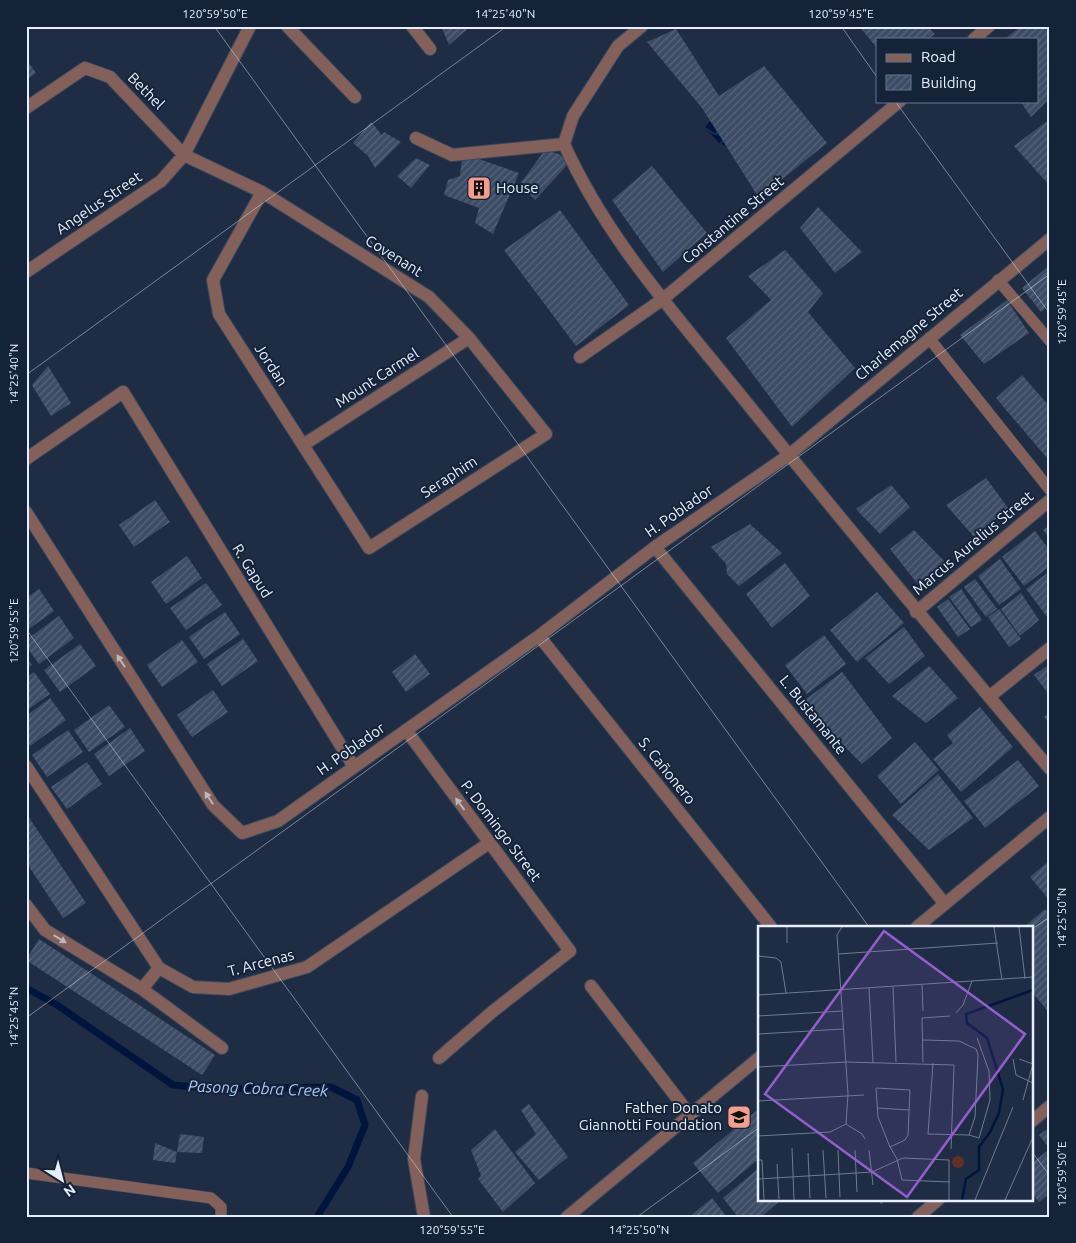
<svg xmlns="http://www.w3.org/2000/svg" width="1076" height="1243" font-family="Ubuntu,sans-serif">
	<defs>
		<pattern id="water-waves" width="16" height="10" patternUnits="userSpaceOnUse" patternTransform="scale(1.25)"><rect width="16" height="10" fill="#00153d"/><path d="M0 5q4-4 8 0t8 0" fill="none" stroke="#25375a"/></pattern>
		<pattern id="building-hatch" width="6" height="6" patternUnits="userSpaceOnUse" patternTransform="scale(1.25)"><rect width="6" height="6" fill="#3c4c65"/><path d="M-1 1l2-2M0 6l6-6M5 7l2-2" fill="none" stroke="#58667c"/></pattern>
	</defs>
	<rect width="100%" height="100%" fill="#1e2d44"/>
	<path fill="url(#water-waves)" d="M719,118L730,148L719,143L705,128L709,122Z"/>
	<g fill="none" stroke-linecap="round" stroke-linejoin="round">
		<path stroke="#00153d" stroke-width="7" d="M26,988L57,1005L173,1085L215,1089L331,1087L357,1100L365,1125L348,1167L317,1217"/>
	</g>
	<path fill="url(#building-hatch)" d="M441,26H471L449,45Z
		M859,26H927L935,34L928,39H877V48Z
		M1021,26H1050V98L1031,117L1020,101H1037V39H1005Z
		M676,29L719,96L764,66L827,143L759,198L702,108L647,42Z
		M26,59L36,73L26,80Z
		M1050,119V186L1014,146Z
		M371,122L382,135L384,132L401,142L375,168L368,156L353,143Z
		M545,150L559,154L569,163L535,200L520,184Z
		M478,156L479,159L519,173L493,234L475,223L479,208L444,195L448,180L460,176L462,157Z
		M416,158L430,165L411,188L397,176Z
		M652,166L707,233L663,272L612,200Z
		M818,207L862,252L835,273L800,228Z
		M560,210L629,305L576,346L504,250Z
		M785,250L823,293L808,312L855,368L792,427L726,338L771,300L748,276Z
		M1050,265V304L1041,312L1022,288Z
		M1007,300L1029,333L984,364L960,335Z
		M48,366L71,403L51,416L32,385Z
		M1022,375L1050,407V456L1047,458L996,398Z
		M986,478L1008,508L975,538L946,505Z
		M891,485L910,507L880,534L856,509Z
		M155,500L170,522L134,547L119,525Z
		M750,524L782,553L739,586L727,574L726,564L711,547Z
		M1050,525V539L1043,530Z
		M914,530L947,564L920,587L890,549Z
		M1035,531L1050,551V566L1024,586L1002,557Z
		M187,556L202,578L166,604L151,582Z
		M1000,559L1021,589L999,605L978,576Z
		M785,563L810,596L772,628L746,594Z
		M1050,571V617L1048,618L1026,589Z
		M975,579L997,609L986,617L964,587Z
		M206,583L222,605L186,630L170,608Z
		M39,589L54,611L26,631V598Z
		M961,589L982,620L971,627L949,597Z
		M877,592L904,623L857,662L830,630Z
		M1021,593L1039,620L1020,636L1001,609Z
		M948,599L970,629L958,637L937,607Z
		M999,609L1021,639L1009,647L988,617Z
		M225,612L240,634L204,659L189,637Z
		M59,616L74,638L39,664L26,646V640Z
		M904,627L925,656L889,684L865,658Z
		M824,635L846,664L807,694L785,665Z
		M243,639L258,661L222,686L207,664Z
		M182,640L198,662L162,687L147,665Z
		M80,644L96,666L60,692L44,670Z
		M415,654L430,674L406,692L392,672Z
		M26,657L32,665L26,669Z
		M1050,664V696L1034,675Z
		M929,666L958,698L926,723L892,696Z
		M34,672L50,694L26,711V678Z
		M842,672L892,738L862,764L801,703Z
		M213,690L228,712L192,737L177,715Z
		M50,698L66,720L30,746L26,740V716Z
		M109,705L125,727L89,752L74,730Z
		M980,707L1013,747L961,792L933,759L953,743L947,735Z
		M1050,713V724L1044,717Z
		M130,728L145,751L109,776L94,754Z
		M68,730L83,752L47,777L32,755Z
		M915,742L939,770L901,804L877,776Z
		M1018,760L1039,786L985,828L964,801Z
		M87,762L102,784L67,809L51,787Z
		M938,774L973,818L929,850L892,815Z
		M26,813L86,903L63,918L26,862Z
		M1050,860V901L1030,877Z
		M1045,909L1050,915V1014L1032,992V927H1024Z
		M39,939L215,1055L202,1075L26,960Z
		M529,1104L568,1157L539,1180L515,1152L536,1134L521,1110Z
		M760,1108V1158L718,1193L693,1163Z
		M1050,1127V1149L1039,1135Z
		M495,1129L535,1183L503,1212L478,1179L481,1176L471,1150Z
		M180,1134L204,1137L202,1153L177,1152Z
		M155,1143L177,1152L175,1163L153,1160Z
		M1047,1151L1050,1154V1193L1039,1202L1032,1194V1163Z
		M760,1167V1199H782L761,1217H738L723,1198Z
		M712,1198L727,1217H689Z
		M877,1199H887L881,1204Z"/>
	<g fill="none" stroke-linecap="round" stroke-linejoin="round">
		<g stroke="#3a485e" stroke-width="12">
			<path id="lane" d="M998,280L1050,341
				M929,338L1050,490
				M26,1173L211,1198L221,1207V1217"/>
		</g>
		<g stroke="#3a485e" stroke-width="14">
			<path id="street" d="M287,26L355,97
				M412,26L430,49
				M642,26L618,46L573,116L564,144C607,240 677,316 742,397C843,522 946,646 1050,769
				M974,39L989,26
				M26,108L85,68L110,77L184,155L262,192L429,297L469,338L546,434L369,548L219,314L213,280L262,192
				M416,138L452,155L564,144
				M26,272L161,181L184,155L250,26
				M580,357L663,299L900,101
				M303,445L469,338
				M26,459L123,392L354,767
				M26,512L213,805L242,833L278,821L539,636L655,547L789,455L1050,239
				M655,547L945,904
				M916,612L1050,500
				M539,636L771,927
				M989,697L1050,648
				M406,730L570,951L492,1012L439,1058
				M26,766L159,968L193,987L229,989L307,967L489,843
				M26,905L45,930L142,989L222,1048
				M917,927L1050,817
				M591,986L690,1115
				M142,989L159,968
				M422,1096L414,1159L424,1217
				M1032,1121L1050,1106
				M567,1217L760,1057
				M918,1217L939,1199"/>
		</g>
		<use href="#lane" stroke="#83615a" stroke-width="11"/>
		<use href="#street" stroke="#83615a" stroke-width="12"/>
	</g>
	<defs><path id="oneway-solid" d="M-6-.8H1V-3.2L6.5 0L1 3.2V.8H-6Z" transform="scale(1.25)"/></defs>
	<g fill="#beb6bd">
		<use href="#oneway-solid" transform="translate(121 661) rotate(-123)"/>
		<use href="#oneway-solid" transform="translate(209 798) rotate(-123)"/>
		<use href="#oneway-solid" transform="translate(460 804) rotate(-127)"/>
		<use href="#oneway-solid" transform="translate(60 939) rotate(31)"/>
	</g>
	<path fill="none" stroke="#e6efff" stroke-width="1" stroke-opacity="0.45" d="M214,26L869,927M841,26L877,77M895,101L1050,314M26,375L507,26M26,629L453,1217M1032,929L1050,917M26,1018L1050,274M1032,1152L1050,1176M637,1217L760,1127"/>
	<defs>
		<g id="building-square" transform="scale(1.25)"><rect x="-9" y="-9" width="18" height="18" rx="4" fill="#f49d8c" stroke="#152339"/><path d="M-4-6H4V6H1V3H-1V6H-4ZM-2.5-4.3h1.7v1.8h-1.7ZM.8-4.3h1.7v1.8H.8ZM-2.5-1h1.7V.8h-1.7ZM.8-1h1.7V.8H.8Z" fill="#111"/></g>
		<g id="school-square" transform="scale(1.25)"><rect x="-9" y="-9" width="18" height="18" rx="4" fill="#f49d8c" stroke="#152339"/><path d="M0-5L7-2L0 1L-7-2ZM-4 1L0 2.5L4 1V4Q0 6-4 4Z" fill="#111"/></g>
	</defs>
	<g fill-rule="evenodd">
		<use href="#building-square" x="479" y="188"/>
		<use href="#school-square" x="739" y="1117"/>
	</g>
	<g text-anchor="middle" stroke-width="4" stroke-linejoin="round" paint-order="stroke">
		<g font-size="15" fill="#e6efff" stroke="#152339">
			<text transform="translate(146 91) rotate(45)" y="5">Bethel</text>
			<text transform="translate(99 203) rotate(-34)" y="5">Angelus Street</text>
			<text transform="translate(733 220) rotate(-40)" y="5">Constantine Street</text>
			<text transform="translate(394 256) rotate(32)" y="5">Covenant</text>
			<text transform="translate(909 334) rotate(-40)" y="5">Charlemagne Street</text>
			<text transform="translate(271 365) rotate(57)" y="5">Jordan</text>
			<text transform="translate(377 378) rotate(-33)" y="5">Mount Carmel</text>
			<text transform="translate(449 477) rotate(-33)" y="5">Seraphim</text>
			<text transform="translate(679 511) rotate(-35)" y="5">H. Poblador</text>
			<text transform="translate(973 543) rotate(-40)" y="5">Marcus Aurelius Street</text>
			<text transform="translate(252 571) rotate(58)" y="5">R. Gapud</text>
			<text transform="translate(813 715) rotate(51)" y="5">L. Bustamante</text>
			<text transform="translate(351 749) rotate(-35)" y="5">H. Poblador</text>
			<text transform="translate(667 771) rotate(51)" y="5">S. Cañonero</text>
			<text transform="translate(501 831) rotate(53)" y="5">P. Domingo Street</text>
			<text transform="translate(261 963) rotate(-15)" y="5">T. Arcenas</text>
		</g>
		<g font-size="15" fill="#e6efff" stroke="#152339" text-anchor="start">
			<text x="496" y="193">House</text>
			<text x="722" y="1113" text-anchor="end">Father Donato<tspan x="722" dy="17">Giannotti Foundation</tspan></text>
		</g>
		<g font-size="16" font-style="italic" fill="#a8c8fb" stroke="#152339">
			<text transform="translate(258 1088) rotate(2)" y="6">Pasong Cobra Creek</text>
		</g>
	</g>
	<g transform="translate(758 926)">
		<rect width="275" height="275" fill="#1e2d44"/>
		<path d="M194 236a6 6 0 1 1 12 0a6 6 0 1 1-12 0Z" fill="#642f25"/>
		<path fill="none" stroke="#00153d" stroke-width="2.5" d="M204,274L208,253L221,244V221L232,206L241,187L245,163L229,112L209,97L208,88L275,64"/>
		<path fill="none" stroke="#6e7b8f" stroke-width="1" d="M29,1V17M236,1L244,54M261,1L267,53M80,28L240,17M0,30L18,32L23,36L28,67M164,59L165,85M135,61L138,136M111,62L115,137M0,69L275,51M198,87L205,79L214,55M0,90L85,85M0,108L86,103M165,114L201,115L218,123L220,129L217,191L211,209M255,133L258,149L275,157M261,133L275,138L265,174M165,136L164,92L192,90M175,137L170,208L211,209L221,212L232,174L231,145L219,112M0,141L88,136L196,139L193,223M0,175L106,169M119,182L151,184M88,198L104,208L107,213M0,210L72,206L88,198L90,168L79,9L84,1M132,221L147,214L150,209L152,164L118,162L120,191L132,221L139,233L144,254L192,256M34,222L36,274M65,224L68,272M80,224L82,271M97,224L99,266M111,224L115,259M50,227L52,272M0,234H4L6,274M19,238L21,273M0,253L114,246L145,232L191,234V274M217,274L255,181M247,274L275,211"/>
		<path fill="#965dcf" fill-opacity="0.15" stroke="#965dcf" stroke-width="2.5" d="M126,5L267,108L149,271L7,168Z"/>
		<rect width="275" height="275" fill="none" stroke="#e6efff" stroke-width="2.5"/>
	</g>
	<rect width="1076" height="1243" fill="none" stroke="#152339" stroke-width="55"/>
	<rect x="876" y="38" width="162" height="65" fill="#152339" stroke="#697588"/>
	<rect x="886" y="54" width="25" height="8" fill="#83615a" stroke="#697588"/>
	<text x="921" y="62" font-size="15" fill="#e6efff">Road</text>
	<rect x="886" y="75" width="25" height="15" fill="url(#building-hatch)" stroke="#697588"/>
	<text x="921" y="88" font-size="15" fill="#e6efff">Building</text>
	<g transform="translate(62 1180) rotate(144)" stroke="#152339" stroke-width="4" paint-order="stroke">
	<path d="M0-4L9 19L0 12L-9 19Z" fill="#e6efff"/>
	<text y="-8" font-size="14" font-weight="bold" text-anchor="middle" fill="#e6efff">N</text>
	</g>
	<rect x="28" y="28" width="1020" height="1188" fill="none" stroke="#e6efff" stroke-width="2"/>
	<g font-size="12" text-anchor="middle" fill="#e6efff">
		<text x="215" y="18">120°59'50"E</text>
		<text x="505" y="18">14°25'40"N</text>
		<text x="841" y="18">120°59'45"E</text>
		<text transform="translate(1062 312) rotate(-90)" y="4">120°59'45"E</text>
		<text transform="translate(14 374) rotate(-90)" y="4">14°25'40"N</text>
		<text transform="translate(14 631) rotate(-90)" y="4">120°59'55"E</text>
		<text transform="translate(1062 918) rotate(-90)" y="4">14°25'50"N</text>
		<text transform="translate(14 1017) rotate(-90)" y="4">14°25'45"N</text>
		<text transform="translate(1062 1174) rotate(-90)" y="4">120°59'50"E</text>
		<text x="452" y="1234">120°59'55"E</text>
		<text x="639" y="1234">14°25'50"N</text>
	</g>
</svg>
